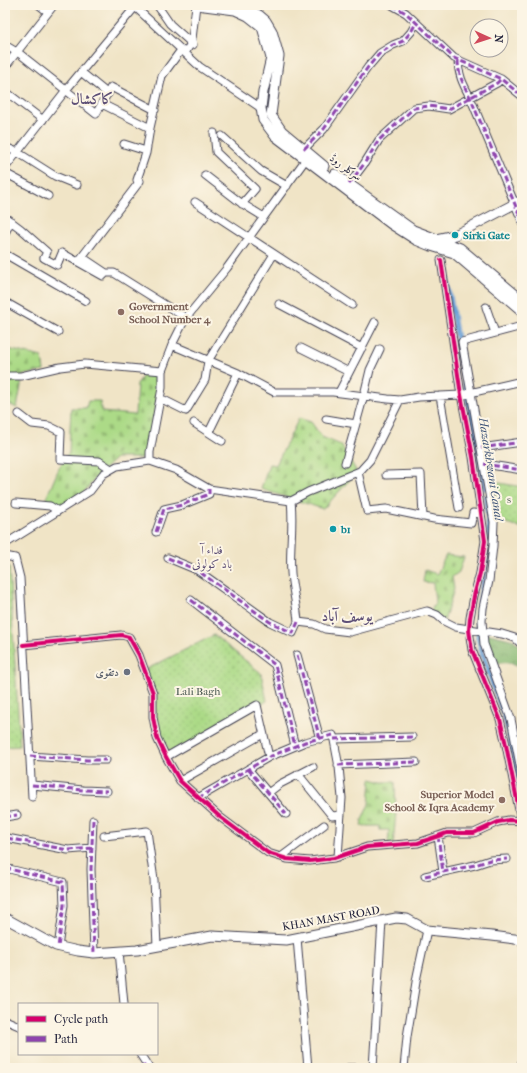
<svg xmlns="http://www.w3.org/2000/svg" width="527" height="1073" font-family="'IM FELL French Canon',Amiri,serif">
	<defs>
		<pattern id="forest-crowns" width="20" height="18" patternUnits="userSpaceOnUse"><rect width="20" height="18" fill="#89ba74"/><path d="M2 6a3 3 0 1 1 6 0M12 15a3 3 0 1 1 6 0" fill="none" stroke="#709760"/></pattern>
		<pattern id="cemetery-stones" width="16" height="16" patternUnits="userSpaceOnUse"><rect width="16" height="16" fill="#acda87"/><path d="M2 7V4a2 2 0 0 1 4 0v3zM10 15v-3a2 2 0 0 1 4 0v3z" fill="#94bb75"/></pattern>
		<pattern id="park-dots" width="8" height="8" patternUnits="userSpaceOnUse"><rect width="8" height="8" fill="#acda87"/><path d="M2 2h.1M6 6h.1" fill="none" stroke="#94bb75" stroke-width="1.8" stroke-linecap="round"/></pattern>
	</defs>
	<rect width="100%" height="100%" fill="#fcf5e5"/>
	<filter id="ink" filterUnits="userSpaceOnUse"><feTurbulence type="fractalNoise" baseFrequency=".025" numOctaves="2"/><feDisplacementMap in="SourceGraphic" scale="8" xChannelSelector="R" yChannelSelector="G"/><feConvolveMatrix kernelMatrix="1 2 1 2 8 2 1 2 1" color-interpolation-filters="sRGB"/></filter>
	<filter id="wash" filterUnits="userSpaceOnUse"><feTurbulence type="fractalNoise" baseFrequency=".012" numOctaves="4" result="noise"/><feDisplacementMap in="SourceGraphic" scale="16" xChannelSelector="R" yChannelSelector="G"/><feGaussianBlur stdDeviation="0.9" result="paint"/><feColorMatrix in="noise" values="0 0 0 0 0 0 0 0 0 0 0 0 0 0 0 0 0 1.4 0 .05"/><feComposite in="paint" operator="in"/></filter>
	<g filter="url(#wash)">
		<rect width="100%" height="100%" fill="#f0e4c6"/>
		<path fill="url(#forest-crowns)" stroke="#566e58" d="M486,633L514,640L522,648V664L519,666C511,662 504,662 495,664L487,647Z"/>
		<path fill="url(#cemetery-stones)" stroke="#677e61" d="M5,349H8L42,357L44,371L23,375L17,408L5,402Z
			M145,373L158,375V391L147,458H116L100,473L82,494L65,506L44,503L60,466L69,452L71,408H86L88,401H100L102,412L135,415L137,384Z
			M299,418L311,422L322,437L341,445L357,472L323,509L261,489L269,464L276,465Z
			M446,555L464,557L459,572L452,577L454,589L444,621L430,612L435,603L433,583L423,582L425,570L437,574Z
			M371,779L382,782H395L396,813L393,845H388L389,830H380V826H361L362,820L369,804Z"/>
		<path fill="url(#park-dots)" stroke="#677e61" d="M494,482L522,487V528L497,520Z
			M5,565L9,566L20,746L5,747Z
			M214,635L261,673L267,701L166,757L157,738L153,693L145,670Z"/>
		<g fill="none" stroke-linecap="round" stroke-linejoin="round">
			<path stroke="#679fd5" stroke-width="5.5" d="M447,280L458,346L485,488
				M486,497L490,539L478,613V637L483,656L506,720L522,799"/>
		</g>
	</g>
	<g filter="url(#ink)">
		<g fill="none" stroke-linecap="round" stroke-linejoin="round">
			<g stroke="#413f50" stroke-width="9">
				<path id="minor" d="M39,5L48,12
					M133,5L200,67L261,108
					M157,5L170,24L189,41L190,45L185,53
					M392,5L406,13L454,58L501,79L522,96
					M5,45L20,54L96,114L111,87L155,110
					M193,45L192,39L196,5
					M458,60C458,74 463,84 470,97L522,221
					M5,67L54,5
					M81,72L108,94
					M5,91L43,120
					M102,104L150,128
					M214,133L216,152L255,189L242,204
					M222,136L261,171L287,186
					M124,144L146,151
					M5,147L17,152L55,176L77,185
					M304,149L324,129L368,67L380,53L393,45L403,41L411,32L416,23
					M5,168L66,90L135,7
					M5,173L48,196
					M205,175L241,203L264,217
					M349,184L364,164L379,140L414,108L429,106L449,109L497,83L501,79
					M195,202L352,305
					M5,217L21,229L47,252L44,258L57,265L62,253L103,276L106,273
					M5,233L11,221
					M5,254L86,301
					M82,257L106,273H114L186,318
					M441,260L461,395L473,457L485,541L480,573L474,596L470,618L469,630L472,650L500,719L506,745L522,825
					M78,262L140,181L137,180L146,153L150,128L162,76L181,50
					M5,302L58,332
					M279,304L362,348
					M486,307L495,333
					M522,326L462,342L494,522L493,546L489,581L483,608L482,621L484,644L511,719L522,775
					M172,345L238,373L274,392H333L388,399L400,400L419,397L461,395L522,381
					M301,348L349,372
					M5,376H21L60,367L85,364L162,371
					M339,392L375,322
					M440,396L459,508
					M160,398L186,411L205,380L208,361L274,254
					M19,414L32,424L49,426L61,432L60,459L99,461L111,469
					M326,419L356,424
					M194,423L222,441
					M209,432L238,373
					M481,448L522,442
					M150,461V452L162,388V371L172,345L182,325L186,318L227,268L306,159
					M345,463L364,395L370,370L380,349
					M484,464L522,470
					M358,472L367,511L386,509L434,519L471,523L473,513L481,514
					M386,475L421,474L423,517
					M291,501C294,525 289,549 291,573C292,589 297,605 298,622L314,624L325,629L350,632L427,611L437,615L444,621L456,627L502,634L515,638L522,645
					M16,503L50,506L58,511
					M156,532L164,509L182,505L209,494V489
					M5,544L90,491L103,474L117,466L150,461L176,470L209,489L291,501L308,492L360,471L370,460L400,400
					M5,556L15,558L20,578L32,797
					M168,558L197,570L270,622L293,633L298,622
					M191,600L275,665L295,746
					M23,645L121,635L129,637L139,655L153,693V717L157,738L166,757L180,781L220,817L268,853L287,859L310,861L334,858L367,847L418,843L447,833H474L498,822L509,820L522,821
					M297,655L320,739
					M334,739L412,737
					M30,756L87,760H106
					M166,757L257,705L269,757
					M338,765L416,762
					M248,769L286,814
					M298,774L332,816L341,815
					M180,781L263,734
					M32,785L83,790L107,791
					M268,793L280,784L313,767
					M198,798L269,757L305,742L333,735L339,767L342,798L338,857
					M5,817L17,815
					M93,820L91,869L94,953
					M104,836L147,831L154,880L157,946
					M438,836L443,872
					M7,838L68,850L92,848
					M281,857L324,825
					M5,868L63,882L64,905L58,947
					M425,876L475,865L490,860L507,859
					M297,938L308,1068
					M119,951L124,1004
					M5,1020L19,1026
					M140,1054L149,1068
					M5,1067L6,1068
					M348,1068H358
					M373,1068L382,921
					M404,1068L407,1037L417,976L427,930
					M520,1068L522,1062"/>
			</g>
			<g stroke="#413f50" stroke-width="11">
				<path id="major" d="M197,5L235,10L248,16L262,27L271,58L263,92L261,108L263,120L275,136L391,224L416,240L428,245L454,253L522,311
					M241,6L259,15L266,21L272,31L279,56L271,115L282,131L324,166
					M335,174L413,230L460,248L522,300
					M436,239L455,235L522,200
					M5,918L56,946L78,951L94,953L137,950L212,936L286,940L396,918L407,919L427,930L492,936L522,940"/>
			</g>
			<use href="#minor" stroke="#fff" stroke-width="7"/>
			<use href="#major" stroke="#fff" stroke-width="9"/>
			<path stroke="#8e44ad" stroke-width="3" stroke-dasharray="6 3" stroke-linecap="butt" d="M392,5L406,13L454,58L501,79L522,96
				M458,60C458,74 463,84 470,97L522,221
				M304,149L324,129L368,67L380,53L393,45L403,41L411,32L416,23
				M349,184L364,164L379,140L414,108L429,106L449,109L497,83L501,79
				M481,448L522,442
				M484,464L522,470
				M156,532L164,509L182,505L209,494V489
				M168,558L197,570L270,622L293,633L298,622
				M191,600L275,665L295,746
				M297,655L320,739
				M334,739L412,737
				M30,756L87,760H106
				M338,765L416,762
				M248,769L286,814
				M32,785L83,790L107,791
				M198,798L269,757L305,742L333,735
				M5,817L17,815
				M93,820L91,869L94,953
				M438,836L443,872
				M7,838L68,850L92,848
				M5,868L63,882L64,905L58,947
				M425,876L475,865L490,860L507,859
				M140,1068L147,1065"/>
			<g stroke="#fcf5e5" stroke-width="6">
				<path id="cycleway" d="M441,260L461,395L473,457L485,541L480,573L474,596L470,618L469,630L472,650L500,719L506,745L522,825
					M23,645L121,635L129,637L139,655L153,693V717L157,738L166,757L180,781L220,817L268,853L287,859L310,861L334,858L367,847L418,843L447,833H474L498,822L509,820L522,821"/>
			</g>
			<use href="#cycleway" stroke="#d6006c" stroke-width="4"/>
		</g>
	</g>
	<g fill="#0f9aa8" stroke="#fcf5e5" stroke-width="1.5">
		<circle cx="455" cy="235" r="4"/>
		<circle cx="333" cy="529" r="4"/>
	</g>
	<g fill="#8d6e63" stroke="#fcf5e5" stroke-width="1.5">
		<circle cx="121" cy="312" r="4"/>
		<circle cx="502" cy="800" r="4"/>
	</g>
	<circle fill="#6b7280" stroke="#fcf5e5" stroke-width="1.5" cx="127" cy="672" r="4"/>
	<g text-anchor="middle" stroke-width="4" stroke-linejoin="round" paint-order="stroke">
		<g font-size="11" fill="#22223b" stroke="#fcf5e5">
			<text transform="translate(346 167) rotate(36)" y="4">سرکلر روڈ</text>
			<text transform="translate(331 918) rotate(-10)" y="4">KHAN MAST ROAD</text>
		</g>
		<g font-size="11" font-weight="bold" fill="#0d838f" stroke="#fcf5e5" text-anchor="start">
			<text x="463" y="239">Sirki Gate</text>
			<text x="341" y="533">b1</text>
		</g>
		<g font-size="11" font-weight="bold" fill="#785e54" stroke="#fcf5e5" text-anchor="start">
			<text x="129" y="310">Government<tspan x="129" dy="13">School Number 4</tspan></text>
			<text x="494" y="798" text-anchor="end">Superior Model<tspan x="494" dy="13">School &amp; Iqra Academy</tspan></text>
		</g>
		<g font-size="11" fill="#4b5952" stroke="#fcf5e5">
			<text x="509" y="503">s</text>
			<text x="198" y="695">Lali Bagh</text>
		</g>
		<g font-size="11" font-weight="bold" fill="#5b616d" stroke="#fcf5e5" text-anchor="end">
			<text x="119" y="676">دتقوى</text>
		</g>
		<g font-size="12" font-style="italic" fill="#3e5479" stroke="#fcf5e5">
			<text transform="translate(491 469) rotate(81)" y="4">Hazarkhwani Canal</text>
		</g>
		<g font-size="12" fill="#5e5077" stroke="#fcf5e5">
			<text x="212" y="554">فداء آ<tspan x="212" dy="14">باد کولونی</tspan></text>
		</g>
		<g font-size="15" font-weight="bold" fill="#5e5077" stroke="#fcf5e5">
			<text x="92" y="104">کاکشال</text>
			<text x="347" y="621">یوسف آباد</text>
		</g>
	</g>
	<rect width="527" height="1073" fill="none" stroke="#fcf5e5" stroke-width="20"/>
	<rect x="18" y="1003" width="140" height="52" fill="#fcf5e5" stroke="#a5a1a1"/>
	<rect x="26" y="1016" width="20" height="6" fill="#d6006c" stroke="#a5a1a1"/>
	<text x="54" y="1023" font-size="12" fill="#22223b">Cycle path</text>
	<rect x="26" y="1036" width="20" height="6" fill="#8e44ad" stroke="#a5a1a1"/>
	<text x="54" y="1043" font-size="12" fill="#22223b">Path</text>
	<g transform="translate(489 38) rotate(93)"><circle r="19" fill="#fcf5e5" stroke="#a5a1a1"/>
	<path d="M0-3L7 15L0 10L-7 15Z" fill="#d1495b"/>
	<text y="-6" font-size="11" font-weight="bold" text-anchor="middle" fill="#22223b">N</text>
	</g>
</svg>
